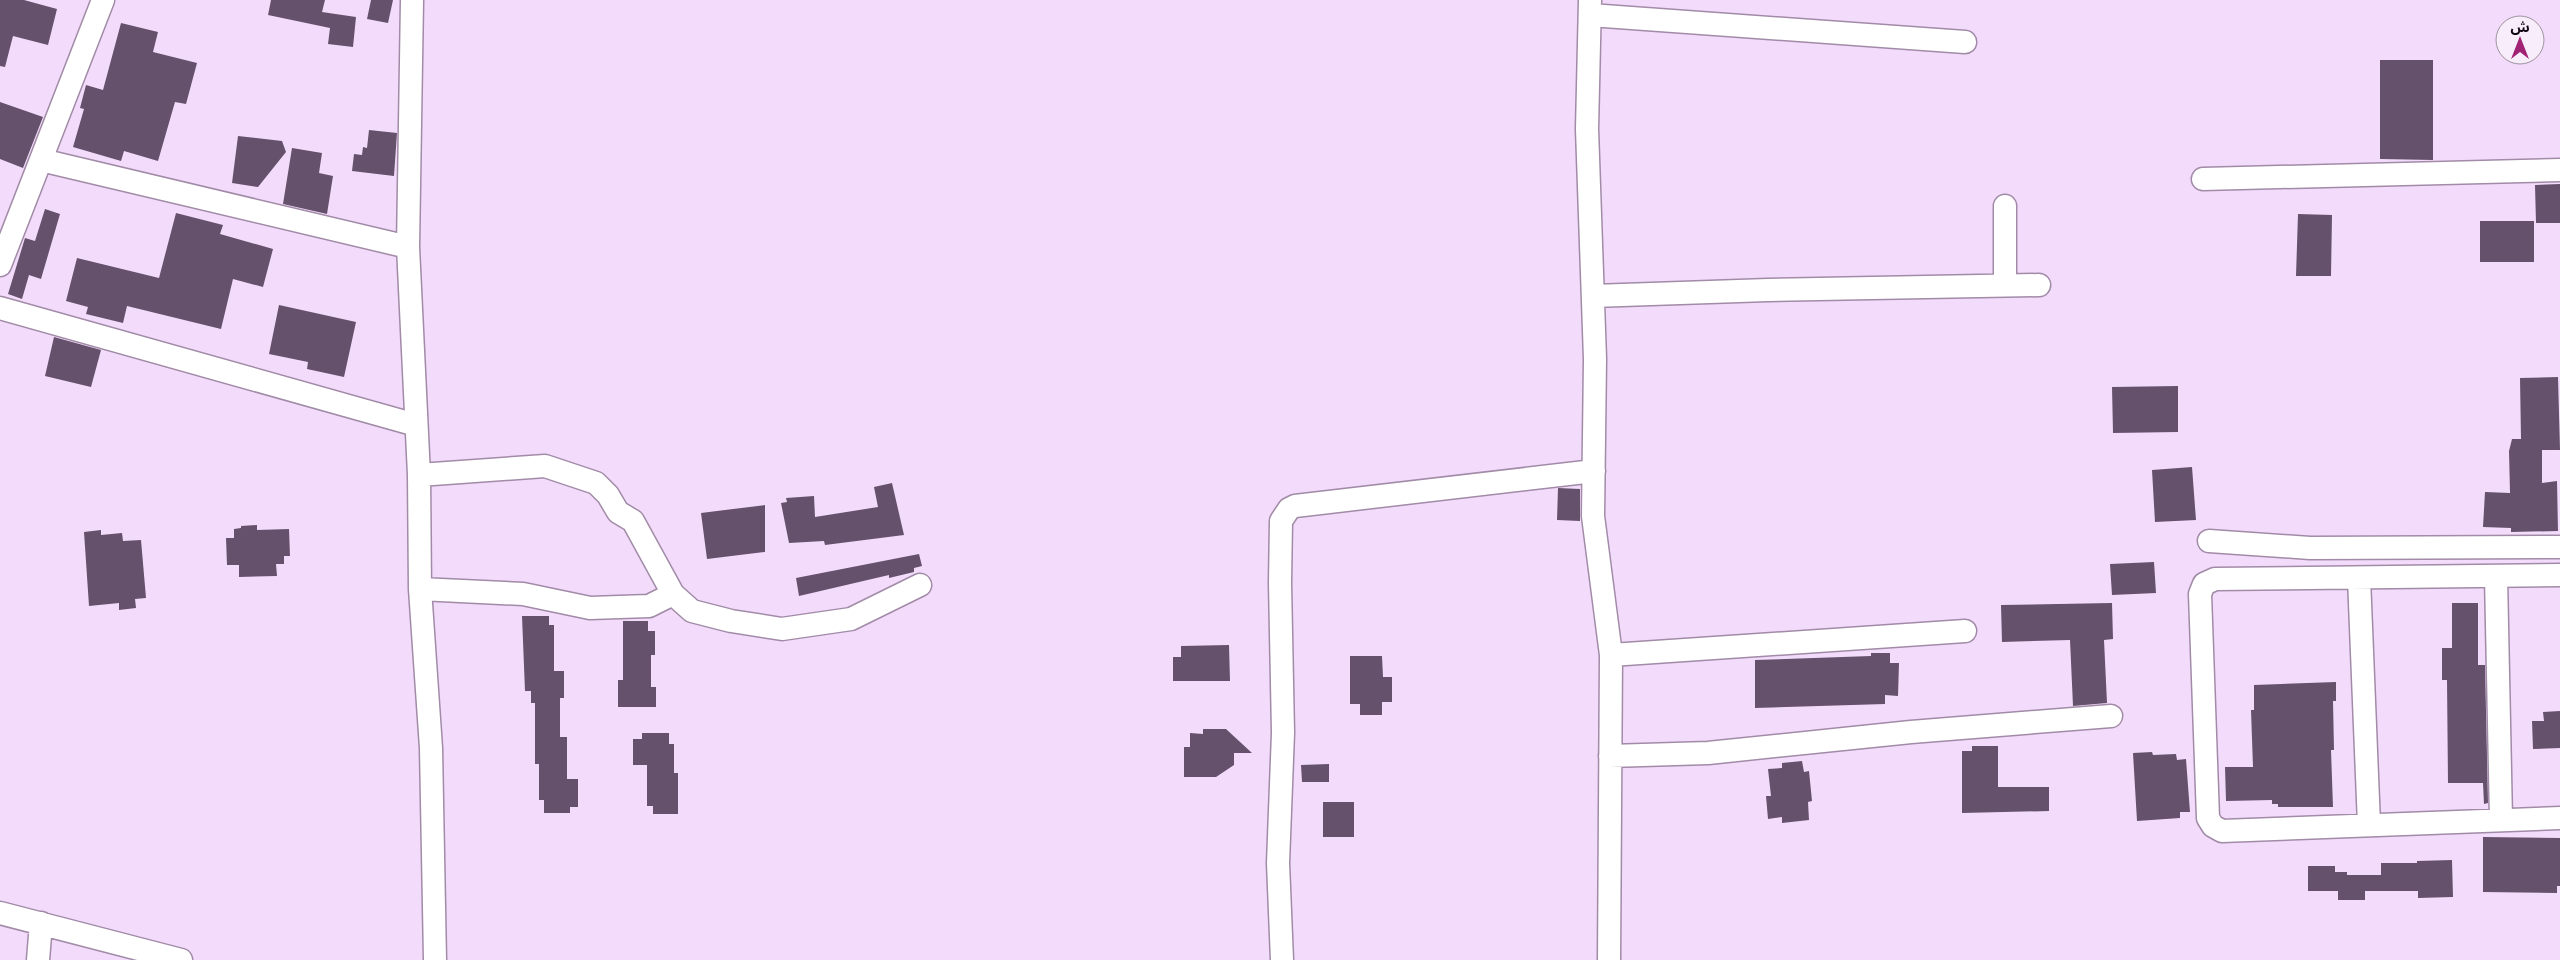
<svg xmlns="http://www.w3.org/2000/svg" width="2560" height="960" font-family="'Noto Serif','Noto Sans Arabic',serif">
	<rect width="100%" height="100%" fill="#f3dcfb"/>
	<path fill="#65516b" d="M0,0H24L57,9L48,45L13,36L5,67L0,66Z
		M271,0H325L322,12L356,17L353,47L328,44L330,28L268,15Z
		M371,0H393L388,23L367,19Z
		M121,23L158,32L153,52L197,63L186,104L175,102L158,161L124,151L121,161L73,147L84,109L80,108L86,85L103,90Z
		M2380,60H2433V160L2380,159Z
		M0,102L43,117L23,168L0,159Z
		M369,130L397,133L394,176L352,171L354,154L362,155L363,147L367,148Z
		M238,136L282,141L286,152L258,187L232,183Z
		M292,148L322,153L319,173L333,176L327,214L283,204Z
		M2560,184V223H2536L2535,185Z
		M45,209L60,214L41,279L29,275L22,299L8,294L25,238L35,241Z
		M176,213L223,225L220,234L273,249L263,287L233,279L221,329L127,306L123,323L86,314L88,307L66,301L77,258L159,278Z
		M2298,214L2332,215L2331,276H2296Z
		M2480,221H2534V262H2480Z
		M279,305L356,322L344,377L307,369L308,362L269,354Z
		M54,337L101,350L91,387L45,376Z
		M2558,377L2560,450H2542V483L2557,481L2558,531L2511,532V528L2483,527L2485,492L2510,493L2509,451L2512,439H2521L2520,378Z
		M2178,386V432L2113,433L2112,387Z
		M2192,467L2196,520L2155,522L2152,470Z
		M892,483L904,535L825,545L824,541L789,543L781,503L787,502L786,498L814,496L815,517L878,507L874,487Z
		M1558,488L1580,489V521L1557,520Z
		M765,505V552L707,559L701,513Z
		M257,525V530L289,529L290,556H284V564H276L277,576L239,577V565H227L226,538H234V529L241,528V526Z
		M101,530V535L122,533L123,541L141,540L146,598L135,599L136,608L119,610V603L89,606L84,532Z
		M919,554L922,566L914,568V572L889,578V575L799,596L796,578Z
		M2154,562L2156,593L2112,595L2110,564Z
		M2112,603L2113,639L2104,640L2107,703L2073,706L2070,640L2002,642L2001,605Z
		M2452,603H2478V665H2485L2488,803L2484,804L2483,783H2448L2447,680H2442V648H2452Z
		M522,616H549V625H554V671H564V698H560V737H567V779H578V807H570V813H544V800H539V764H535V703H531V691H525Z
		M623,621H648V631H655V655H651V687H656V707H618V680H623Z
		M1229,645L1230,681H1173V657H1181V646Z
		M1871,653H1890V663H1899L1898,696L1885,695V704L1755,708V660L1871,656Z
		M1350,656H1382L1383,677H1392V702H1382V715H1360V704H1350Z
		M2336,682V701H2333L2334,750H2331L2333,807H2278V804H2272V800L2226,801L2225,767H2253L2251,710H2254V685Z
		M2560,711V748L2533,749L2532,721H2544L2543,712Z
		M1203,729H1226L1252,753H1234V765L1216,777H1184V747H1190V733L1203,734Z
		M642,733H669V744H674V773H678V814H653V806H647V765H633V739H642Z
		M1972,746H1998V787H2049V811L1962,813V751H1972Z
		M2152,752L2153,755L2176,754L2177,760L2186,759L2190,812H2180V818L2137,821L2133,753Z
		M1802,761L1804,772L1809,771L1812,801L1808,802L1809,820L1782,823V817L1768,819L1766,796H1771L1768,769L1782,768V763Z
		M1329,764V782H1302L1301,765Z
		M1323,802H1354V837H1323Z
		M2483,837L2560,838V886H2557V893L2483,892Z
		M2452,860L2453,897L2418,898V891H2365V900H2338V891H2308V866H2335V872H2347V875H2381V863H2417V861Z"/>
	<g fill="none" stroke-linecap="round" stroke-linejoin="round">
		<g stroke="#a18ba7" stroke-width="25">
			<path id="street" d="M412,0L408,247L419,475L420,589L431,748L435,960
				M1590,0L1587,129L1595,359L1593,516L1611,655L1609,960
				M1590,15L1965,42
				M41,160L408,247
				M2203,179L2560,170
				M0,265L103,0
				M2005,284V206
				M1593,296L1768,290L2039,285
				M0,308L416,425
				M419,475L545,466L596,483L608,495L618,512L633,521L673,594L692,611L731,621L782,629L851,619L920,585
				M2209,541L2310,548L2560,547
				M2560,575L2215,579L2204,584L2200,594L2208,818L2213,826L2222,831L2560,818
				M2496,576L2501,820
				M2359,578L2369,825
				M420,589L523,594L590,608L649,606L673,594
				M1611,655L1965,631
				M1610,756L1708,753L1911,732L2111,716
				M0,913L181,960
				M38,960L41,923
				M1282,960L1278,863L1283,733L1280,583L1281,521L1289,509L1295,506L1594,471"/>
		</g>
		<use href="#street" stroke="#fff" stroke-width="22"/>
	</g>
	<g transform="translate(2520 40)"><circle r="24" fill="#f8eefb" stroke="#9b929e"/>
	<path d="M0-4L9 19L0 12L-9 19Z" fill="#a02275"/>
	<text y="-8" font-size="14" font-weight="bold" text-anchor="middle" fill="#0f0812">ش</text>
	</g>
</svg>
